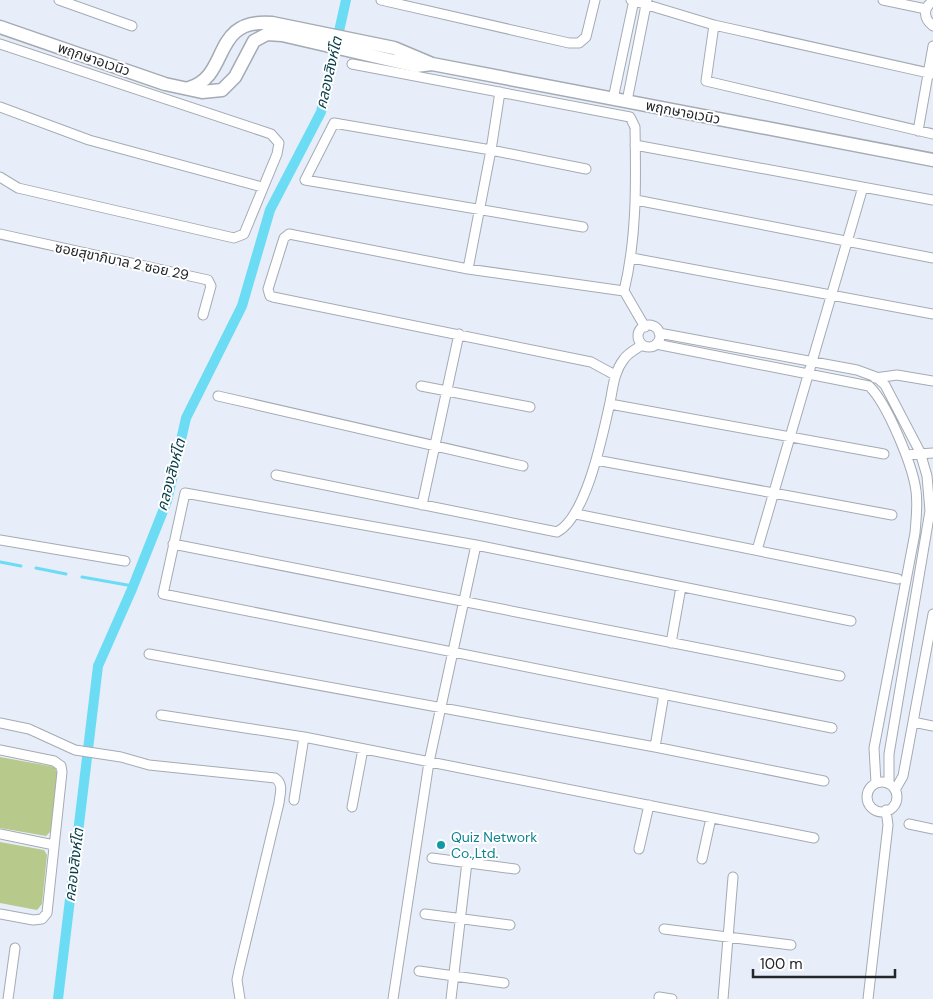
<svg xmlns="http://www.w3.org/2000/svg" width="933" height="999" font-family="'DM Sans','Noto Sans Thai',sans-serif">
	<rect width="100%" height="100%" fill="#e7eef9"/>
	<path fill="#b7ca8b" d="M0,757L55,767L57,773L51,831L46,836L0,828Z
		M0,842L44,850L47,855L42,904L37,910L0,903Z"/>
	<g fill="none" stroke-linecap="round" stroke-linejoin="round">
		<path stroke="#6cdcf4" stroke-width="3" d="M0,562L21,566
			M36,568L66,574
			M82,577L133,586"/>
		<path stroke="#6cdcf4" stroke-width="10" d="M58,999L98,666L132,589L167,501L186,418L242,306L270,210L321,112L346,0"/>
		<g stroke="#a4abb4" stroke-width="11">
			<path id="street" d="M59,0L132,26
				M381,0L569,43H579L586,37L595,0
				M631,0L714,25L706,81L933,134
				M883,0L926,9
				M933,1C923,8 923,18 933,26
				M714,25L933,74
				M0,44L271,134L279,143L277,154L244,234L234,238L18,188L0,177
				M352,64L630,117L635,127C636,182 637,237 624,291L645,327
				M613,99L634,0
				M627,101L647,0
				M0,107L89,140L262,187
				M918,131L933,46
				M635,145L933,200
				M636,200L933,258
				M583,227L305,180L334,123L491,150L586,169
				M0,234L208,280L211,286L203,315
				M632,258L933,314
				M468,269L491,150L500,92
				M638 336a11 11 0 1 1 22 0a11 11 0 1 1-22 0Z
				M659,333L857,370L876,377L885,385L920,452L927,476L930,511L889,754V784
				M656,344L869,386C887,403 913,466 916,491C918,505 916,519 915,533L874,748L876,783
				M615,375L591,362L273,297L270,296L268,289L284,238L289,234L468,269L624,291
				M875,378L897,375L933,381
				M421,386L530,407
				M218,396L523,466
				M610,404L884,454
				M906,455L933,453
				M596,460L892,515
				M276,475L557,532C586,517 602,438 609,407C613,390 613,373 624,359C628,353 636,349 642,345
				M422,505L459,334
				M576,514L898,579
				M0,540L125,561
				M173,544L840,676
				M757,550L863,187
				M671,643L681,587
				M149,654L655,747L824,781
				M161,715L304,737L814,838
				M913,722L933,726
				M0,723L29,729L75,750L121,757L149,765L275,778C284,784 280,793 279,803L239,970L237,980L240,999
				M832,728L163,594L185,493L476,545L851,621
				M655,747L664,694
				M0,750L54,761L61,766L62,772L47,913L42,919L33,920L0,914
				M867 797a15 15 0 1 1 30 0a15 15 0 1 1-30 0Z
				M895,790L903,776L933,614
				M294,800L304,737
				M352,807L363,749
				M909,824L933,829
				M0,834L54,845
				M639,849L649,805
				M432,858L515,869
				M702,859L711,818
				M425,914L510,925
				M664,929L791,945
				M419,971L504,983
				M659,997L672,999
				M8,999L15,948
				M393,999L429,762L476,545
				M451,999L467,862
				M723,999L733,877
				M868,999L888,825L886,810"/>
		</g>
		<g stroke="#a4abb4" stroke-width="15">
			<path id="secondary" d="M0,27L165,84L202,92L222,90L235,77L254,41L267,34L282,35L416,66L432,64L933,160
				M189,88C231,76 210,18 272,23L394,48L432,64"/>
		</g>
		<use href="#street" stroke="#fff" stroke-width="9"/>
		<use href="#secondary" stroke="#fff" stroke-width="12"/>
	</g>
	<circle fill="#0f9aa8" stroke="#fff" stroke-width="2" cx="441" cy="845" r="5"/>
	<g text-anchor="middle" stroke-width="4" stroke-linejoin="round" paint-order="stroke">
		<g font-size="14" fill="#222529" stroke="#fff">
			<text transform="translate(94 59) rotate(19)" y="5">พฤกษาอเวนิว</text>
			<text transform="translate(683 112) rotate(11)" y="5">พฤกษาอเวนิว</text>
			<text transform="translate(122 261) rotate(12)" y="5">ซอยสุขาภิบาล 2 ซอย 29</text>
		</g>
		<g font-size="14" fill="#0d838f" stroke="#fff" text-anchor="start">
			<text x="451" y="842">Quiz Network<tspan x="451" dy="16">Co.,Ltd.</tspan></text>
		</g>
		<g font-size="15" font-style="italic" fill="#063d47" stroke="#fff">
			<text transform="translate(329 73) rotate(-77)" y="5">คลองสิงห์โต</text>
			<text transform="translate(171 475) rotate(-75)" y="5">คลองสิงห์โต</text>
			<text transform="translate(74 865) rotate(-83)" y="5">คลองสิงห์โต</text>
		</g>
	</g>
	<path d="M753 969v8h142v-8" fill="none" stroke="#222529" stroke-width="2.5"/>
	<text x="760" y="969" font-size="15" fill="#222529" stroke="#ffffff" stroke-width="4" paint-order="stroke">100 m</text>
</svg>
